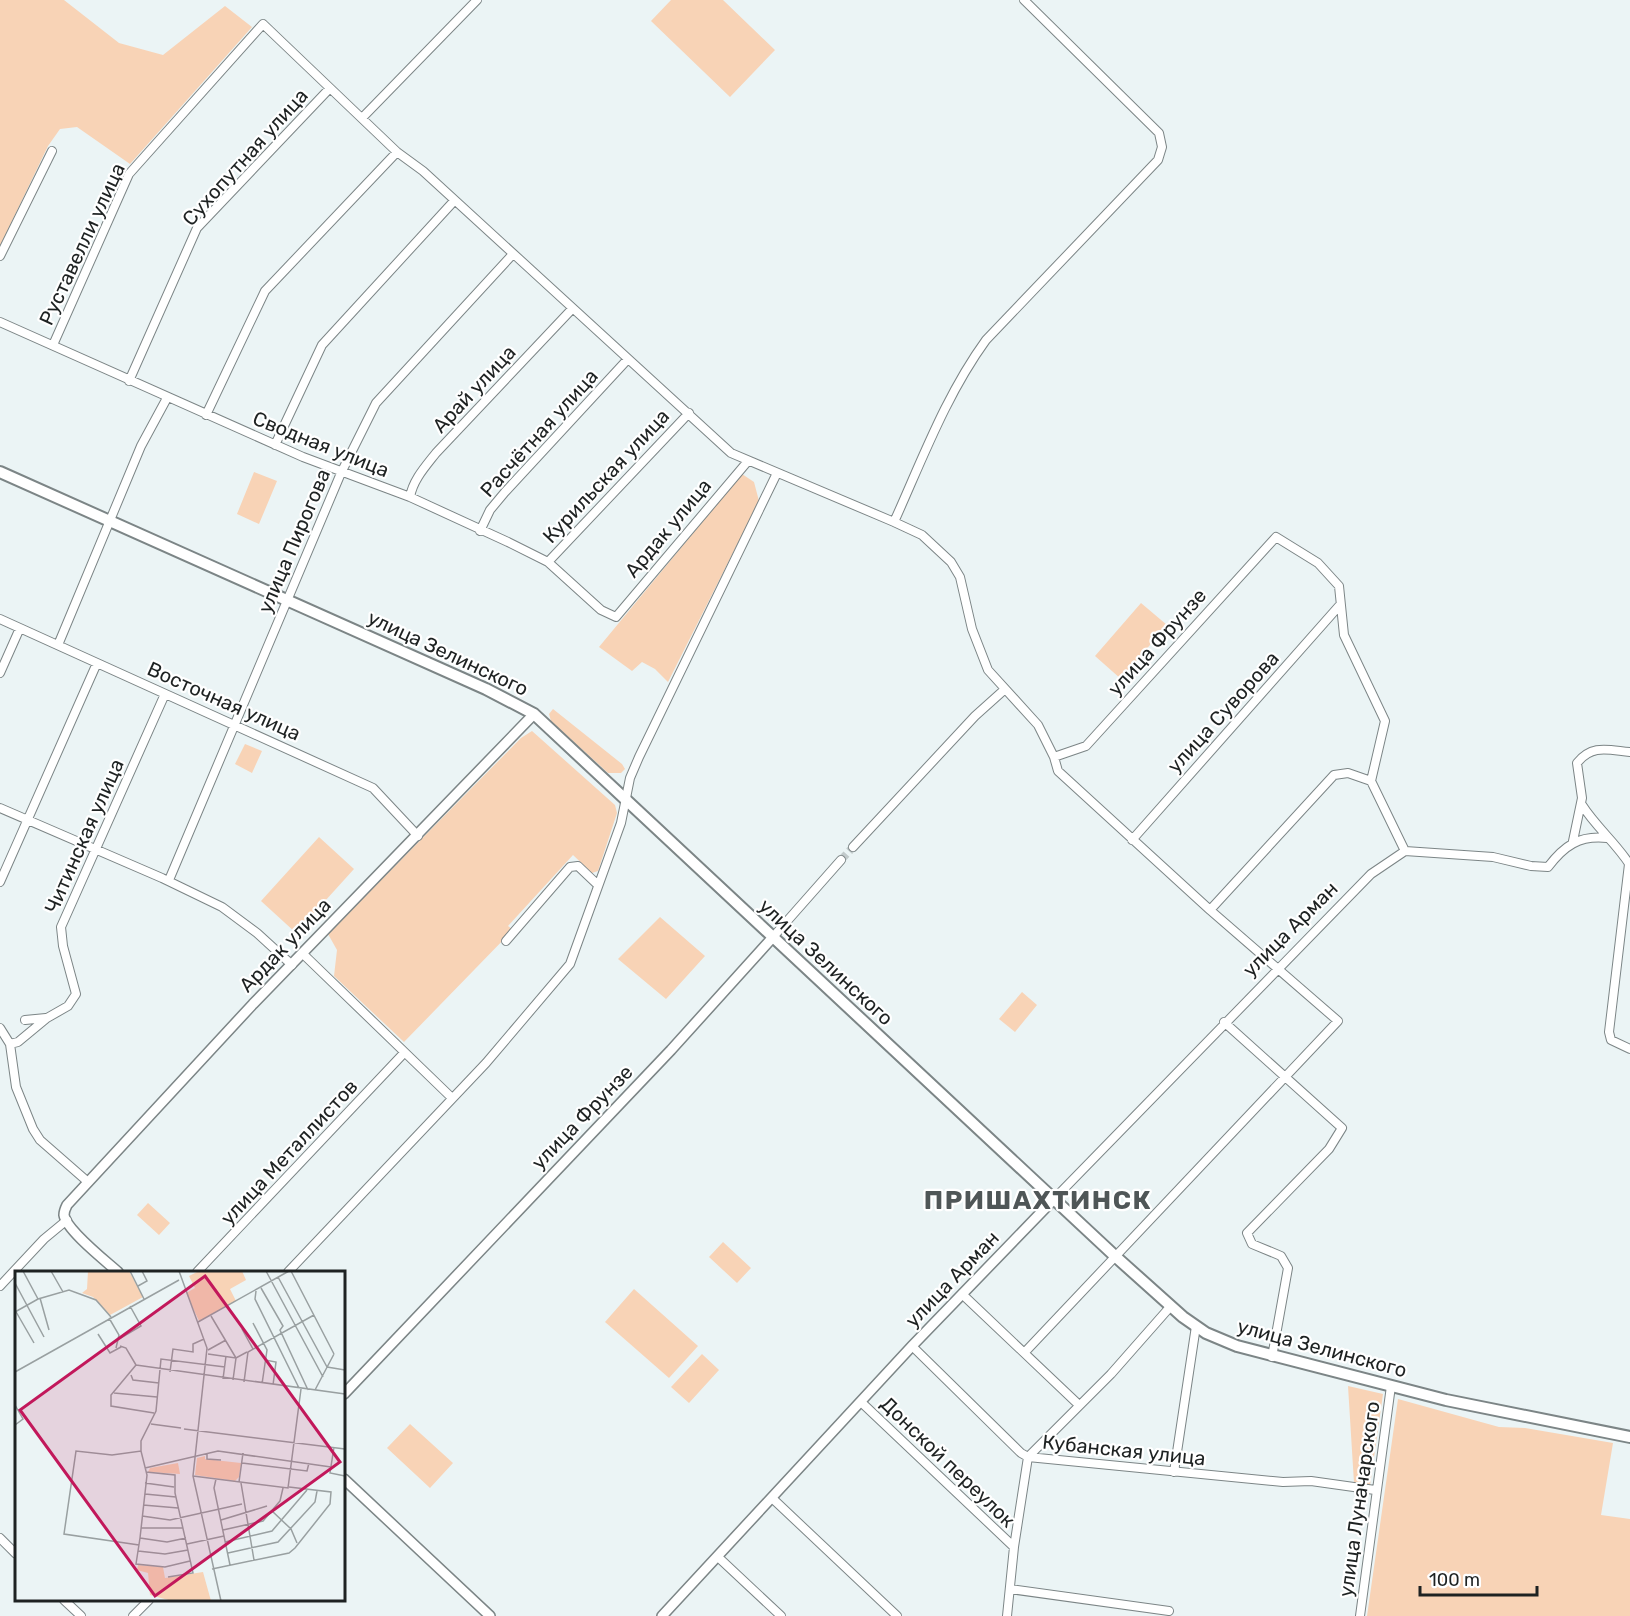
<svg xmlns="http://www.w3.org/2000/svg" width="1630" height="1616" font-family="Rubik,sans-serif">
	<rect width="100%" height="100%" fill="#ebf4f5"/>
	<path fill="#f8d3b6" d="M0,0H64L119,43L163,55L225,6L252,27L130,164L77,127L60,129L48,146L0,246Z
		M671,0H723L775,50L730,97L651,21Z
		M254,472L277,481L259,524L237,514Z
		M742,474L754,482L759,501L668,682L655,669L642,662L632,671L599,647Z
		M1141,603L1167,625L1121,679L1095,656Z
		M553,709L622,764L625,769L621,773H608L551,721L549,714Z
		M532,731L615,805L617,813L598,871L592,873L573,855L508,926L513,930L404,1042L334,976L337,950L328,934L521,738Z
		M245,744L262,751L252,773L235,764Z
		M319,837L354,869L296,933L261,901Z
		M660,917L705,956L666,999L618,959Z
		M1022,992L1037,1005L1015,1032L999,1019Z
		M148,1203L170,1223L159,1235L137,1215Z
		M723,1242L751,1268L737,1283L709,1257Z
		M634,1289L698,1346L669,1378L605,1322Z
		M702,1354L719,1370L689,1403L671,1387Z
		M1348,1386L1383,1394L1370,1485L1354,1483Z
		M1398,1399L1499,1427L1525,1428L1613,1443L1601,1515L1630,1519V1616H1367Z
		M410,1424L453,1463L430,1488L387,1448Z"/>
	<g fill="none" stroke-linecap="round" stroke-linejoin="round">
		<path stroke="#c2cacb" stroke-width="8" stroke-dasharray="8 4" stroke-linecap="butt" d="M841,860L853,847"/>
		<g stroke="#7c8586" stroke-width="10">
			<path id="minor" d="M362,118L477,0
				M0,256L52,151
				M0,322L303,457L410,497L508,542L548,562L601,610L616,617L748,461
				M53,345L129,174L263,24L397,152L423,171L731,453L894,522C922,460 946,395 986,340L1158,160L1162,147L1159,133L1024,0
				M129,381L197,228L330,88
				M206,415L265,291L397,152
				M275,445L322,345L454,201
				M410,497C413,480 425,467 436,453L572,309
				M894,522L922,535L951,562L960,577L972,629L988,670L1038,725L1054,757L1058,771L1210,910L1338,1021L1025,1352
				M480,531L490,510L505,492L627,360
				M548,562L689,413
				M0,619L373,788L418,836
				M58,645L141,446L167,398
				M0,673L20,628
				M1054,757L1086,746L1276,537L1318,563L1339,586L1344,635L1385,721L1371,781L1405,851
				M1582,805C1596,827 1616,843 1630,865
				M0,808L162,878L222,907L257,933L292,965
				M1132,840L1339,606
				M1573,841L1582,798L1577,763C1592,744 1608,750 1630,752
				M853,847L975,716L1004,690
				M1405,851L1493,857L1531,866L1548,867C1564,846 1579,835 1607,838
				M1629,864L1609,1032L1611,1040L1630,1049
				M169,880L341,473L376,403L513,254
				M0,882L97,663
				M1210,910L1334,775L1348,773L1371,781
				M773,937L841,860
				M506,941L570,867L578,866L598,885
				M302,953L452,1098
				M25,1020L46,1018
				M1224,1022L1342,1128L1329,1149L1247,1233L1252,1244L1281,1256L1288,1268L1272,1357
				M0,1028L10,1044L16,1087L33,1129L40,1140L88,1182
				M10,1044L18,1042L47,1018L68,1006L76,994L63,946L61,927L165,694
				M1055,1198L1371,874L1405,851
				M197,1272L404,1053
				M288,1272L486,1063L570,964L621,823L630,778L639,757L777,473
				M0,1286L44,1239L67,1220
				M962,1294L1079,1405
				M912,1346L1021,1453L1028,1457L1283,1482L1311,1481L1375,1490
				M861,1402L1014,1547L1007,1616
				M1174,1472L1196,1326
				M772,1498L897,1616
				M0,1538L16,1554
				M1014,1547L1028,1457L1111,1374L1170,1307
				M718,1557L781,1616
				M1010,1589L1169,1611
				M64,1600L81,1616
				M133,1616L149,1600
				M1360,1616L1391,1386"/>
		</g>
		<g stroke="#7c8586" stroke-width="12">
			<path id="tertiary" d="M118,1272C107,1262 66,1230 64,1215C64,1213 66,1207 67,1205L253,1004L534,714
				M344,1394L671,1050L773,937
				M344,1479L490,1616
				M662,1616L912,1346L1055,1198"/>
		</g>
		<g stroke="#7c8586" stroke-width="14">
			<path id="secondary" d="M0,472L486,689L534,714L1116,1257L1183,1317L1206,1333L1237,1346L1446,1400L1630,1437"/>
		</g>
		<use href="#minor" stroke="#fff" stroke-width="8"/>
		<use href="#tertiary" stroke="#fff" stroke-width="9"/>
		<use href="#secondary" stroke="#fff" stroke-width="10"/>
	</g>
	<g text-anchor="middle" stroke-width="4.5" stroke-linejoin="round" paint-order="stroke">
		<g font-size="20" fill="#1e2222" stroke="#fff">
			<text transform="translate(245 157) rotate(-48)" y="7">Сухопутная улица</text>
			<text transform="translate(82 244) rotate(-65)" y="7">Руставелли улица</text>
			<text transform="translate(474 389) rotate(-47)" y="7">Арай улица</text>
			<text transform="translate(539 433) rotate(-48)" y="7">Расчётная улица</text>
			<text transform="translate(321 444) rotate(22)" y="7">Сводная улица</text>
			<text transform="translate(606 476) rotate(-47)" y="7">Курильская улица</text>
			<text transform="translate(668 528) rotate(-50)" y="7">Ардак улица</text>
			<text transform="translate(294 541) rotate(-67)" y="7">улица Пирогова</text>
			<text transform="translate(1157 642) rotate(-48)" y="7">улица Фрунзе</text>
			<text transform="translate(448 653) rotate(25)" y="7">улица Зелинского</text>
			<text transform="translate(224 701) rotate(24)" y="7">Восточная улица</text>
			<text transform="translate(1223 712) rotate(-48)" y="7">улица Суворова</text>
			<text transform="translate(84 836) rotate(-66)" y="7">Читинская улица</text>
			<text transform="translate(1290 929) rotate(-45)" y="7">улица Арман</text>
			<text transform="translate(285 945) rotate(-46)" y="7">Ардак улица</text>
			<text transform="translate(826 962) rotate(43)" y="7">улица Зелинского</text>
			<text transform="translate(582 1117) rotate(-46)" y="7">улица Фрунзе</text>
			<text transform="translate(289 1152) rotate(-47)" y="7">улица Металлистов</text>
			<text transform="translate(952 1279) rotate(-46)" y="7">улица Арман</text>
			<text transform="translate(1322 1348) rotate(15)" y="7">улица Зелинского</text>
			<text transform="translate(1124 1450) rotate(6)" y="7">Кубанская улица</text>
			<text transform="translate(948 1462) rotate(44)" y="7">Донской переулок</text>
			<text transform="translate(1359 1499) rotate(-82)" y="7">улица Луначарского</text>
		</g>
		<g font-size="26" font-weight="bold" letter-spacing="1.5" fill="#4f5657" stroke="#fff">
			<text x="1038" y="1209">ПРИШАХТИНСК</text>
		</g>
	</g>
	<g transform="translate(15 1271)">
		<rect width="330" height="330" fill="#ebf4f5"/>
		<path d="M73,0H114L128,26L95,44L78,26L67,22L72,18ZM184,0H227L231,9L215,18L221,30L184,50L171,22L180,17L174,5ZM190,185V188L226,192L224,206L220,210L180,204L182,187ZM163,192L165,203L133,201L135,197ZM123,294L148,296L150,307L188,301L196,330H157L135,324L133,302L122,299Z" fill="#f8d3b6"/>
		<path fill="none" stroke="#99a0a1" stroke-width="1.5" d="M8,0L23,28M36,0L48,21M115,0L129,28M164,0L192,77L178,205L206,330M251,0L308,106M276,0L319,83M263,6L312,96M0,12L29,66M123,15L132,10L127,0M246,17L268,55L265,59L293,119M241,20L240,28L284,117M25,27L34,59M0,39L19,72M0,41L23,28L54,19L81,29L96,46M196,45L221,87L218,109M94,47L104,64L101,77M183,51L274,0M238,52L252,79L247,113M227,58L238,78M83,63L95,82L106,76M104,68L126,55L115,35M105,75L111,77L121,94M193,79L211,69M193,83L221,87L232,81M250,89L261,91L258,114M121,94L330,123M121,94L96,124V135L139,142M312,96L330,99M0,101L164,9M155,101L158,78L178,81V73L189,68M116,104L118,109L144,112M208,108L211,85M229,111L233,81L299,44M300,119L319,83M99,122L142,126M0,134L8,148L0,154M136,153L166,157M169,158L330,178M319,176L315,202L330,205M126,180V170L141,140L146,88L210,96M192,183V188L206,189M227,192L292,200L294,192M130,197L203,180L316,196M131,201L160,204V222L178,302L153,306M178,205L273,217L286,118M201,208L199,217L215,294M224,211L228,182M130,212L159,216M226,212L239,289M130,223L161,226M128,234L163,237M257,240L276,258L282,272M127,245L155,249L227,233M206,249L252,235M126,257H168M208,259L248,250L265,230L268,217M125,267L152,271L171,267M210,271L257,260L292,219M172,273L209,265M124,274L49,263L61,180L97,184L126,180L132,204L125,267L121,293L150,296L175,290M123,280L150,283L173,279M213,282L263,271L300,231L302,220M197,298L274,282L280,277L315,233L316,221L274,216"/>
		<path fill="#c2185b" fill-opacity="0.15" stroke="#c2185b" stroke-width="3" d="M190,5L325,191L140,325L5,139Z"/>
		<rect width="330" height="330" fill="none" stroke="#1e2222" stroke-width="3"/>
	</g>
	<path d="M1420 1586v9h117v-9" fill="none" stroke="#1e2222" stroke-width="3"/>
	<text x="1429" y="1586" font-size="18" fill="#1e2222" stroke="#ffffff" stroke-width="4.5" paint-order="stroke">100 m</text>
</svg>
